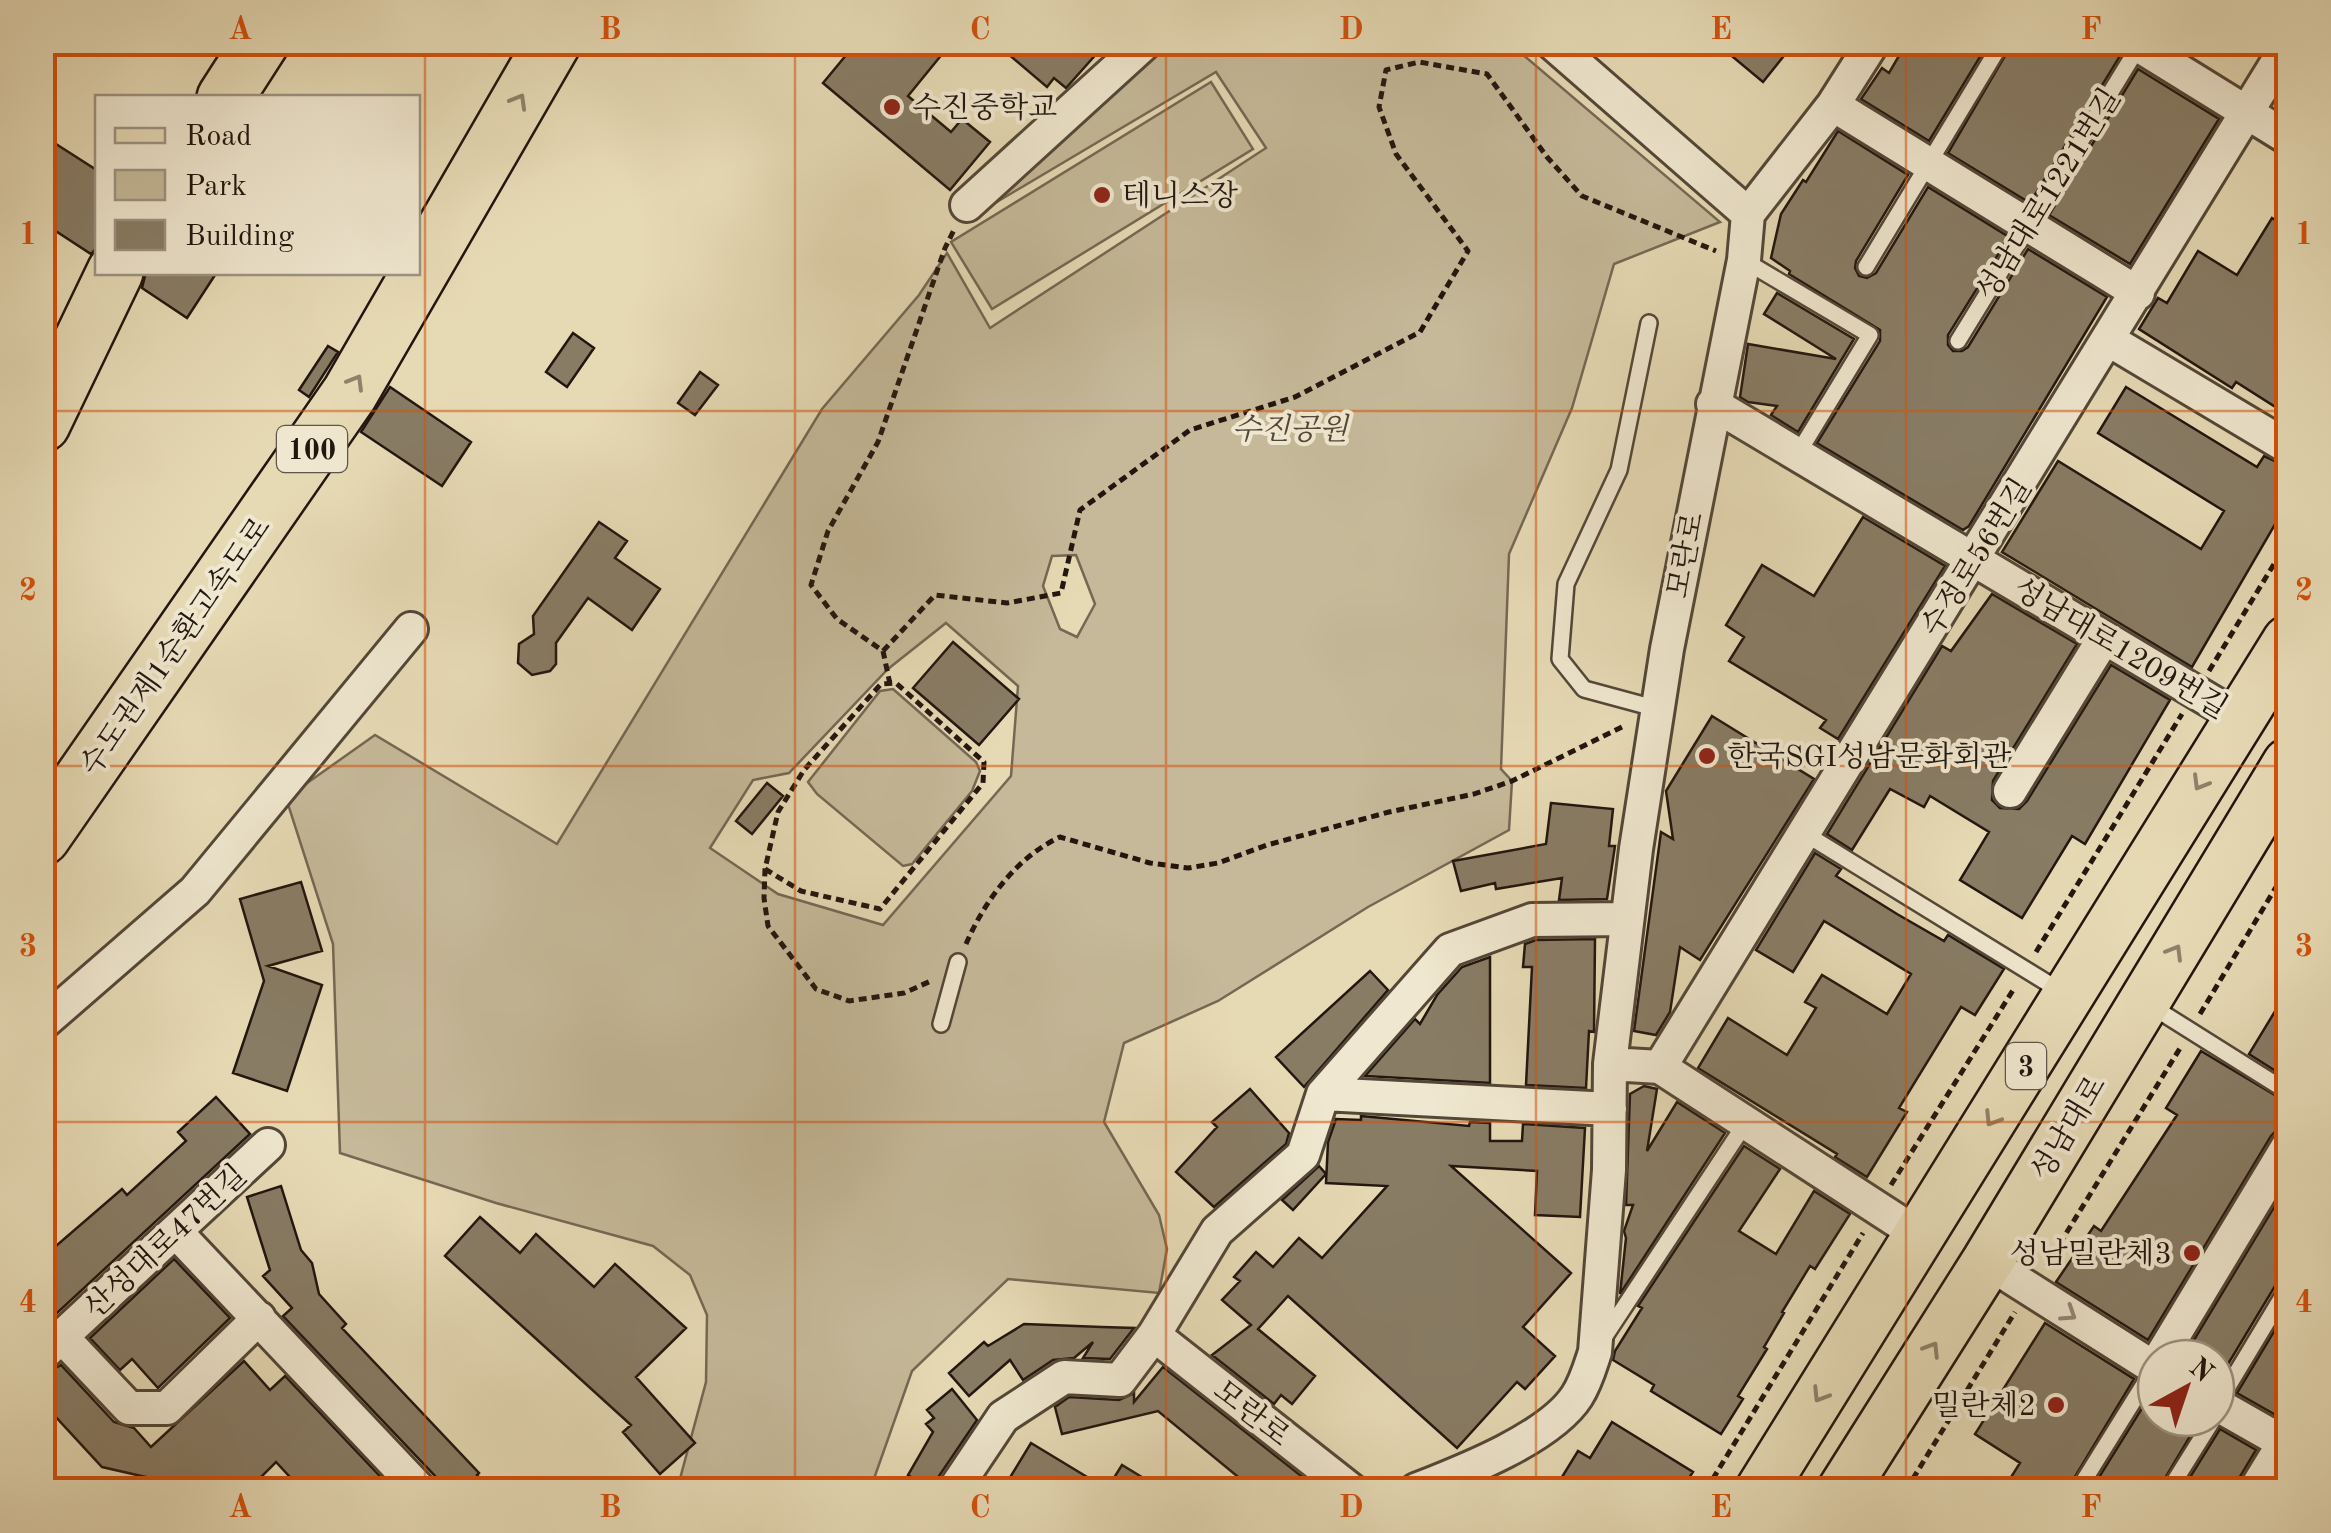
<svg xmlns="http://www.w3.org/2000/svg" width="2331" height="1533" font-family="'Old Standard TT','Noto Serif KR',serif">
	<rect width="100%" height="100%" fill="#e6dab5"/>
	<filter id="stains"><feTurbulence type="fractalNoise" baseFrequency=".002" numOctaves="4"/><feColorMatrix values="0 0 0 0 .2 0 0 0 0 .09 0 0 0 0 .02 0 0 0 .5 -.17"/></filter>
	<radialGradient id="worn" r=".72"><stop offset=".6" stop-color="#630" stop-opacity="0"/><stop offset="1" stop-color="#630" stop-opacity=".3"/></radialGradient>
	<path fill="#c5b999" stroke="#746854" stroke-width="2.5" fill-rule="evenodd" d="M1165,43H1509L1720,222L1614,264L1572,408L1509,554L1501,769L1512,781L1509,830L1368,907L1218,1001L1124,1043L1104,1122L1159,1215L1167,1249L1159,1293L1008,1279L912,1371L870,1490H677L706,1382L707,1315L690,1275L653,1246L496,1203L340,1153L333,944L286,798L375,735L557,844L822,409L919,295L947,253L990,328L1266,148L1216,72L990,206L1137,64ZM1076,555L1095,604L1077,637L1060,629L1043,586L1052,556ZM946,623L1018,686L1011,776L883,925L778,894L710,848L753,780L789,773L888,669Z
		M1211,82L1253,149L992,309L951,242Z
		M893,689L976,762L980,771L972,791L912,864L903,866L817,794L808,782L880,691Z"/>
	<path fill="#887c65" stroke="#22160f" stroke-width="2.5" d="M857,42H952L908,96L951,132L962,119L990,142L950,190L823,83Z
		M994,42H1107L1066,88L1054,78L1047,87Z
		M1715,42H1795L1763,82Z
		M1907,42H1989L1929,141L1861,99L1882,68L1889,73Z
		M2013,42H2113L2120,56L2030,203L1948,153Z
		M2138,69L2219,119L2130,264L2049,215Z
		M1838,131L1908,175L1856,261L1855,268L1859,276L1867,278L1876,273L1928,187L2009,237L1948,335V345L1953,351H1962L1968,347L2028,249L2107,297L1969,526L1963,530L1817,443L1880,341V330L1789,274L1790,271L1771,258L1781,214L1803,180L1806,182Z
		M42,135L98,171V246L91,254L42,222Z
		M2272,218L2288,228V415L2236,382L2232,388L2139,329L2158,298L2167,303L2198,251L2237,275Z
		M146,272H217L187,318L142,288Z
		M1777,293L1854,339L1798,432L1771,415L1777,406L1748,402L1740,397L1748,344L1836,359L1764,314Z
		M573,333L594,348L567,387L546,372Z
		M328,346L338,352L309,397L299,390Z
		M700,372L718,385L695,415L678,403Z
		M390,387L471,442L442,486L361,432Z
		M2126,387L2257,467L2264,456L2288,467V502L2192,667L2002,552L2058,461L2201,549L2224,511L2098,433Z
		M1863,517L1945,566L1838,739L1820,728L1826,720L1729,661L1744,637L1726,625L1762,565L1814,596Z
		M599,522L627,541L615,558L660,589L632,630L588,598L556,643V664L550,671L532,675L518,663L519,644L534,634L533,616Z
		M1992,594L2077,644L1993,781L1992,800L2000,808L2019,809L2027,801L2111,665L2170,700L2085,844L2072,836L2022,918L1960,880L1989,832L1930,796L1924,807L1890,789L1852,850L1827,834L1942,646L1951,651Z
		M953,642L1019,699L979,745L913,688Z
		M1712,716L1814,779L1700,960L1680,947L1670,1012L1656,1035L1634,1031L1661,832L1673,839L1666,791Z
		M767,783L783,796L752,834L736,821Z
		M1551,803L1613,809L1609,846H1615L1607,899L1559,900L1562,878L1496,889L1495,883L1461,891L1453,861L1546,844Z
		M1815,853L1841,869L1836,876L1897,914L1944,941L1948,935L2004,969L1975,1015L1961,1007L1899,1108L1907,1112L1867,1177L1835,1157L1837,1154L1698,1068L1728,1018L1787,1055L1816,1008L1805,1002L1822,975L1887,1014L1911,974L1824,921L1793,972L1756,950Z
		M301,882L322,951L268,966L322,985L287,1091L233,1073L264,981L240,899Z
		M1595,939L1594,1032L1589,1031L1586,1088L1526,1085L1532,967H1523L1525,944L1536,940Z
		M1490,957V1083L1365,1076L1415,1019L1420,1024L1437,995L1462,967Z
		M1370,971L1388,990L1304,1087L1276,1057Z
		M2288,990V1079L2249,1054Z
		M2201,1051L2288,1103V1126L2279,1128L2271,1136L2148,1340L2056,1282L2094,1226L2101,1231L2177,1115L2166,1108Z
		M1644,1086L1657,1089L1647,1151L1677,1102L1725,1133L1620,1294L1626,1238L1624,1231L1633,1205H1626L1630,1094Z
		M1250,1089L1289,1133L1286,1144L1214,1207L1176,1172L1217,1127L1212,1122Z
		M216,1097L250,1134L42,1327V1258L122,1189L127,1195L186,1141L178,1132Z
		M1361,1116L1469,1126L1470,1122L1490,1123V1141H1522L1523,1124L1585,1128L1580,1217L1535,1215L1537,1171L1451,1166L1571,1273L1523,1327L1555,1356L1525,1389L1517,1382L1457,1448L1288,1296L1258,1329L1315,1376L1292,1404L1281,1395L1274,1404L1212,1355L1251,1325L1222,1300L1240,1281L1234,1277L1256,1252L1273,1267L1299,1238L1322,1258L1387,1186L1326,1183L1328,1142L1336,1119L1361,1120Z
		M1744,1146L1780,1169L1739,1231L1776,1254L1814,1191L1850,1214L1815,1269L1810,1266L1782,1312L1784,1313L1764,1347L1767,1349L1738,1396L1743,1399L1721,1434L1651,1391L1654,1385L1613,1360L1615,1351L1642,1308L1638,1306Z
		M1319,1166L1326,1174L1293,1210L1282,1200Z
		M2288,1184V1276L2278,1281L2216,1384V1358H2183Z
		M281,1186L301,1250L312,1263L319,1294L346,1324L342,1328L479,1473L477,1475L491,1490H439L435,1476L283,1316L292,1308L263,1276L270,1270L247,1197Z
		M480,1217L520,1253L536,1234L594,1287L615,1264L686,1328L636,1377L695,1443L660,1474L623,1432L631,1425L445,1256Z
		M174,1259L230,1318L158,1388L132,1359L120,1370L90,1338Z
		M2288,1308V1416L2281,1418L2237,1393Z
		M2045,1323L2134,1379L2067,1490H2003L2020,1463L1975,1434Z
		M1024,1324L1102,1327L1134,1328L1110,1359L1083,1358L1093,1342L1074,1358L1053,1360L1023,1380L1010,1360L969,1396L949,1373L984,1342L988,1346Z
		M244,1361L270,1390L285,1376L393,1490H302L276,1462L248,1490H203L102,1467L42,1402V1374L61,1365L114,1422L134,1428L151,1447Z
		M1163,1367L1319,1490H1254L1158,1411L1062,1434L1055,1407L1069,1397L1119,1400L1134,1393V1402Z
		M952,1389L977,1420L937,1479L934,1490H904L911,1477L908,1475L933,1432L926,1424L934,1418L927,1410Z
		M2154,1389L2156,1418H2201L2158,1490H2091Z
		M1612,1422L1693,1472L1681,1490H1554L1578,1451L1590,1458Z
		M2220,1429L2256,1450L2238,1480L2235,1490H2182Z
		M1031,1443L1107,1489L1122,1465L1163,1490H1017L1006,1484Z"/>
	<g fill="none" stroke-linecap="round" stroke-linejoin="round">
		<g stroke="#534738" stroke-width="20">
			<path id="lane" d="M1745,261L1870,335L1797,455
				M1866,267L2002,42
				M1649,323L1619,470L1566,584L1560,659L1584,689L1658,709
				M1958,341L2139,46
				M1804,833L2062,992
				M2148,1004L2288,1092
				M941,1024L958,962
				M1603,1339L1747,1121
				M2217,1405L2288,1287
				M2078,1490L2154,1368
				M2169,1490L2214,1418"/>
		</g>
		<g stroke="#534738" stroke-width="38">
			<path id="street" d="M1551,42L1748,214
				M2133,42L2288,138
				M1833,105L2138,293
				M967,205L1146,42
				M2109,340L2288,447
				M1713,404L2239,718
				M2010,791L2104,638
				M42,1024L195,891L411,629
				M1610,1064L1660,1067L1919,1235
				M1660,1067L2288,45
				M1323,1094L1610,1109
				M177,1233L420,1490
				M1987,1262L2156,1369
				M1154,1335L1351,1490
				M62,1337L129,1408H167L259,1318
				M42,1355L268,1145
				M2160,1358L2288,1146
				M2216,1404L2288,1445
				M954,1490L1003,1417L1064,1377L1120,1380L1154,1335L1217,1231L1303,1155L1323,1094L1450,950L1532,920L1627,919
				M1416,1490C1462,1472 1550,1438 1577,1396C1586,1382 1590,1367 1595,1352L1609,1170L1610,1064L1636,849L1667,649L1744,260L1748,214L1833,105L1873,42
				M2255,1490L2288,1436"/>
		</g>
		<g stroke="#22160f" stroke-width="55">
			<path id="primary" d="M1761,1490L2288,641
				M1843,1490L1987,1262L2288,764"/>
		</g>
		<g stroke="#22160f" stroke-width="60">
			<path id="highway" d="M225,98L261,42
				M42,424L115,272
				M42,837L350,393L553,42"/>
		</g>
		<path stroke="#22160f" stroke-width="5" stroke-dasharray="8 5" stroke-linecap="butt" d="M883,651L935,595L1007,603L1061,593L1080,510L1190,430L1295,397L1420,332L1468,251L1396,154L1379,107L1386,70L1419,62L1487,74L1547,157L1582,196L1716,251
			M2209,671L2288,541
			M890,684L883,651L837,619L811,585L828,531L878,442L945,248L954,230
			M765,869L801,891L880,909L983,783L984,762L896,683L881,684L804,770L778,812L765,869L764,898L768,926L816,989L849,1001L904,993L933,980
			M966,944C985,900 1017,857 1060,837L1150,863L1188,868L1218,863L1267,845L1389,812L1474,794L1512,781L1624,726
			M2036,952L2182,714
			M2200,1014L2288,867
			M1891,1185L2015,987
			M2046,1266L2182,1045
			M1706,1490L1863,1233
			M1906,1490L2015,1312"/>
		<use href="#lane" stroke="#efe7cf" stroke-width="15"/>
		<use href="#street" stroke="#efe7cf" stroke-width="32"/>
		<use href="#primary" stroke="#e6dab5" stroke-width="50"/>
		<use href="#highway" stroke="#e6dab5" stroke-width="55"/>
	</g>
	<defs><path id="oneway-chevron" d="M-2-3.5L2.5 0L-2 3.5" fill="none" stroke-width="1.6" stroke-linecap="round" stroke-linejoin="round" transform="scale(2.5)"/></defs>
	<g stroke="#8e826a">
		<use href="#oneway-chevron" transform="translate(519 101) rotate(-60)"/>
		<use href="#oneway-chevron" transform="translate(356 382) rotate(-59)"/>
		<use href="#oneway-chevron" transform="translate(2200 783) rotate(121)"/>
		<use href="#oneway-chevron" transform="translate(2175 952) rotate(-59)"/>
		<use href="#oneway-chevron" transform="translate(1992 1119) rotate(122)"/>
		<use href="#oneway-chevron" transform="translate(1932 1349) rotate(-58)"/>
		<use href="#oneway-chevron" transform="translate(1820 1395) rotate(122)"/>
	</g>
	<use stroke="#938979" href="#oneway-chevron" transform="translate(2069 1314) rotate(33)"/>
	<path fill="none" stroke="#d4520c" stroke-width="2.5" stroke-opacity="0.55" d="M425,42V1490M795,42V1490M1166,42V1490M1536,42V1490M1906,42V1490M42,411H2288M42,766H2288M42,1122H2288"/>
	<g fill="#8f2418" stroke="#efe7cf" stroke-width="4">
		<circle cx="892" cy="107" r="10"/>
		<circle cx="1102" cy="195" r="10"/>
		<circle cx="1707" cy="756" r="10"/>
		<circle cx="2192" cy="1253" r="10"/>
		<circle cx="2056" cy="1405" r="10"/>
	</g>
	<g text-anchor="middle" stroke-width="8" stroke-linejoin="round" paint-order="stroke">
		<g fill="#efe7cf" stroke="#605549" stroke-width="2.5">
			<rect x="277" y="426" width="70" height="46" rx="8"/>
			<rect x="2006" y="1043" width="40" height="46" rx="8"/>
		</g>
		<g font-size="28" font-weight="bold" fill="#22160f">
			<text x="312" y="459">100</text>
			<text x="2026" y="1076">3</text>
		</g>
		<g font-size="30" fill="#22160f" stroke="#efe7cf" text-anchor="start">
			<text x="912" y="117">수진중학교</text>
			<text x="1122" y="205">테니스장</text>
			<text x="1727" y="766">한국SGI성남문화회관</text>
			<text x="2172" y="1263" text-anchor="end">성남밀란체3</text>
			<text x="2036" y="1415" text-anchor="end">밀란체2</text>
		</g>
		<g font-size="30" fill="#22160f" stroke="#efe7cf">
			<text transform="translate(2048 194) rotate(-58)" y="10">성남대로1221번길</text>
			<text transform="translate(1685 555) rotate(-79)" y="10">모란로</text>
			<text transform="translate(1976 557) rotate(-58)" y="10">수정로56번길</text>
			<text transform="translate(175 646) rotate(-55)" y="10">수도권제1순환고속도로</text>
			<text transform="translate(2121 648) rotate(31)" y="10">성남대로1209번길</text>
			<text transform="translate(2068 1128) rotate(-59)" y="10">성남대로</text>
			<text transform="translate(165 1241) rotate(-43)" y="10">산성대로47번길</text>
			<text transform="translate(1252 1413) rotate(38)" y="10">모란로</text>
		</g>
		<g font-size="30" font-style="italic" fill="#534738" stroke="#efe7cf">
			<text x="1290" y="439">수진공원</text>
		</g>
	</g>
	<rect width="2331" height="1533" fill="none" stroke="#e6dab5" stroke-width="110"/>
	<rect x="95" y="95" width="325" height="180" fill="#efe7cf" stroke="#9d9382" stroke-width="2.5"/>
	<rect x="115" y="128" width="50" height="15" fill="#e6dab5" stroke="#9d9382" stroke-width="2.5"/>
	<text x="185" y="145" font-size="30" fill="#22160f">Road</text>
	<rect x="115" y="170" width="50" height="30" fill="#c5b999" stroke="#9d9382" stroke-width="2.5"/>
	<text x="185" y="195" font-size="30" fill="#22160f">Park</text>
	<rect x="115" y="220" width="50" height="30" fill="#887c65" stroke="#9d9382" stroke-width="2.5"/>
	<text x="185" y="245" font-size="30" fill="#22160f">Building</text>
	<g transform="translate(2186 1388) rotate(40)"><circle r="48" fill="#efe7cf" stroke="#9d9382" stroke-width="2.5"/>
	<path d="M0-8L18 38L0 25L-18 38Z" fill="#8f2418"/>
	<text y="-15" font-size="28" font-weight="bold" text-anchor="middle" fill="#22160f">N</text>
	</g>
	<rect x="55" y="55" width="2221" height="1423" fill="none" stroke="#d4520c" stroke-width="4"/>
	<g font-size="32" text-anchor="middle" font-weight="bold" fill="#d4520c">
		<text x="240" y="39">A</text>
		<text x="610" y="39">B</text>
		<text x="980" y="39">C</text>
		<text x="1351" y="39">D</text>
		<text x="1721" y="39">E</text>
		<text x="2091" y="39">F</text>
		<text x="28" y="244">1</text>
		<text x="2304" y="244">1</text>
		<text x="28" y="600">2</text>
		<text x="2304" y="600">2</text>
		<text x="28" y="956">3</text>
		<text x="2304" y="956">3</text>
		<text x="28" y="1312">4</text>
		<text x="2304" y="1312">4</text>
		<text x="240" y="1517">A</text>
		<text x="610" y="1517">B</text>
		<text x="980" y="1517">C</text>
		<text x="1351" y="1517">D</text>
		<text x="1721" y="1517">E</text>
		<text x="2091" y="1517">F</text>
	</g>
	<rect width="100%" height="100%" filter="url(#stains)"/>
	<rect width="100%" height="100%" fill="url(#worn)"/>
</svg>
